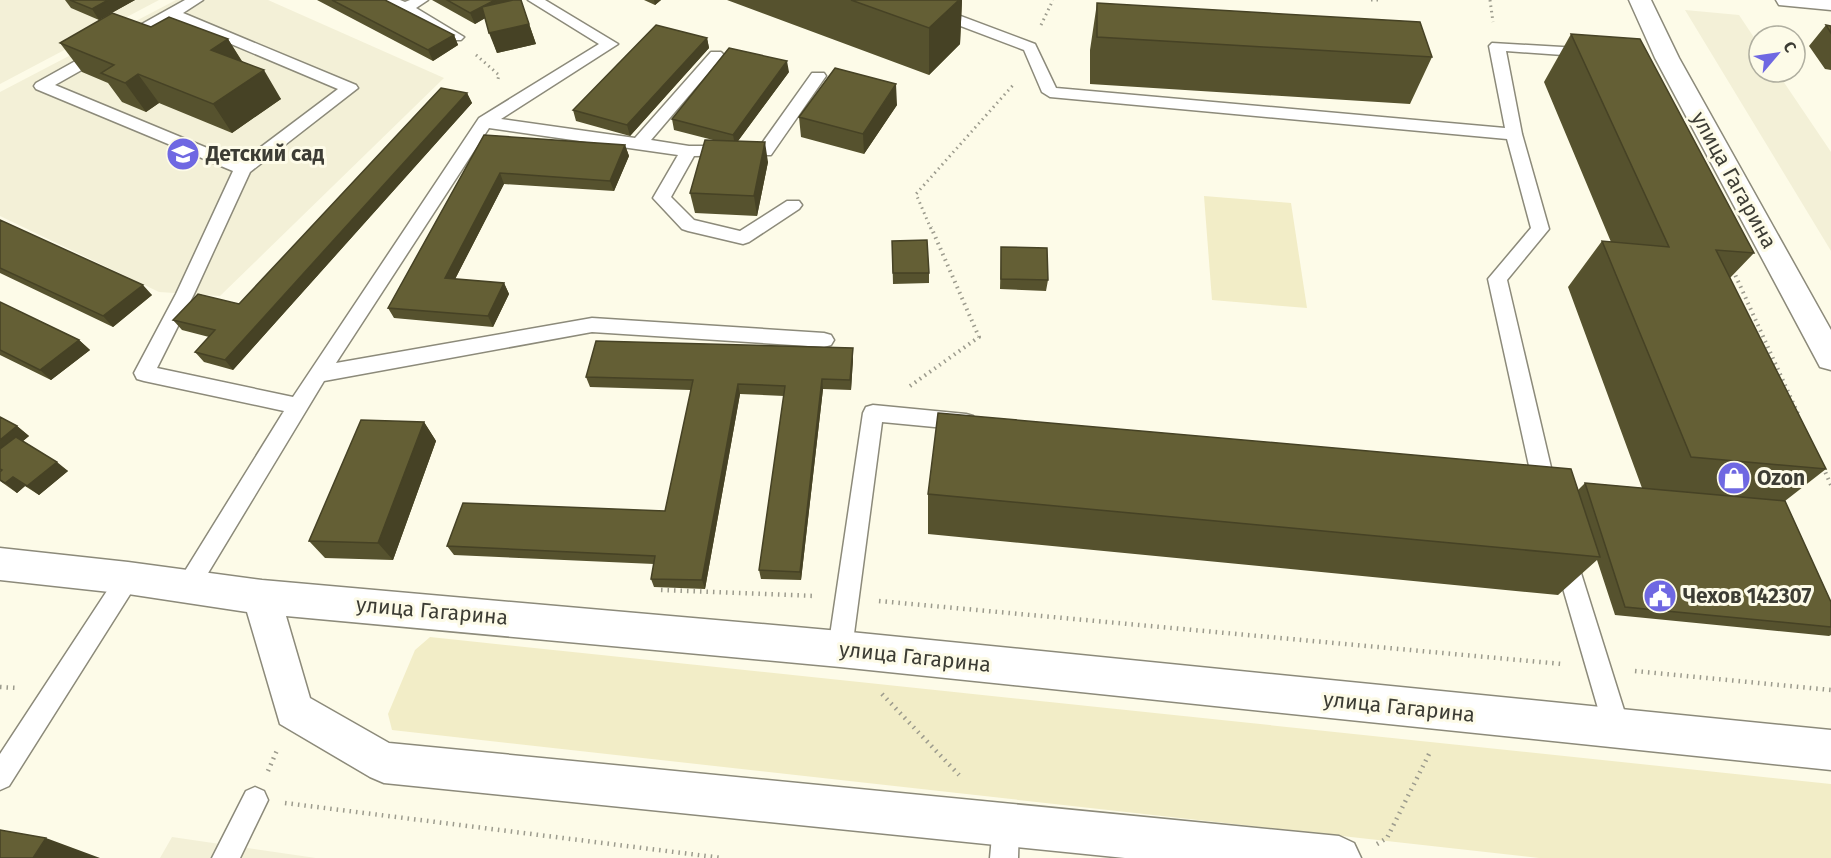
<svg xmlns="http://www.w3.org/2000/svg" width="1831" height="858" font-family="'Fira Sans',sans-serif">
	<rect width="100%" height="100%" fill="#fdfbe8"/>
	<path fill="#f3f0d7" d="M0,0H159L0,84Z
		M176,0H268L444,78L220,296L159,292L0,216V92Z
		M1685,10L1739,15L1759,45V72H1777L1831,152V251Z
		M172,837L316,858H160Z"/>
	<path fill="#f2edc7" d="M1204,196L1291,203L1307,308L1212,300Z
		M430,637L1831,784V858H1539L392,730L388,714L415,650Z"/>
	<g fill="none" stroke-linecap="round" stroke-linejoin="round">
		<g stroke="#8c8a7a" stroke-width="3">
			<path id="lane" d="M185,0H203L183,13L356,85L358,88L250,172L194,294L157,368L293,397L479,118L599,44L528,0H545L618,44L501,119L635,138L711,52H721L724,55L721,58L651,140L689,146H760L812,73H824L826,76L771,155L694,156L671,197L694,220L740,231L787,201H799L802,205L799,209L749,242L743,244L688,231L682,229L653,198L678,155L489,128L336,363L592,318L824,333L831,335L834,340L831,345L824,347L592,332L324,381L196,593L188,597L180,593L176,586L180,579L284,411L144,381L137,379L134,373L176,294L233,171L36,89L34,86L36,83ZM172,19L338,89L241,162L55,85Z
				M382,0H400L405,2L410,0H428L416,8L464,37L461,40H451Z
				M898,0H918L1035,44L1056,88L1505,128L1489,46L1492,43L1596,49L1599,52L1596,55L1591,57L1506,51L1522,134L1549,229L1507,280L1557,493L1554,500L1546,502L1538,500L1535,493L1488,279L1531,228L1507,139L1050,97L1042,92L1024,50L900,3Z
				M873,405L966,414L973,416L976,422L973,428L966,430L882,422L852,649L849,657L840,660L831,657L828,649L863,413L866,407Z
				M1564,544L1572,547L1575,554L1630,729L1626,738L1617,742L1608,738L1604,729L1553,554L1556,547Z
				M128,568L136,571L140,578L136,585L9,786L0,790V754L120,571Z
				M255,787L264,791L268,800L240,858H212L246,791Z
				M1006,812L1016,815L1019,825L1018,858H990L993,825L996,815Z"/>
		</g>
		<g stroke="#8c8a7a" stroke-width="3">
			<path id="street" d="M1629,0H1651L1679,58L1831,330V370L1820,367L1655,58Z
				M1776,0H1831V10L1779,5Z
				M0,548L128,562L262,580L840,631L1831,730V770L840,667L286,616L310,698L389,743L1339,836L1354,843L1361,858H1125L384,783L370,777L280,724L247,612L128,594L0,580Z"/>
		</g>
		<path stroke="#9c9b8d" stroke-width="3" stroke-dasharray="1.5 4" stroke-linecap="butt" d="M1371,0H1382
			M1490,0L1493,22
			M1041,25L1053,0
			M476,55L499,75L498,79
			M931,229L916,194L1014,84"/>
		<path stroke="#9c9b8d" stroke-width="4" stroke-dasharray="1.5 4.5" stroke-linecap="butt" d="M1733,270L1799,416
			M910,386L979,337L931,227
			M1823,467L1831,485"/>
		<path stroke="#9c9b8d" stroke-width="4.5" stroke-dasharray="1.5 5" stroke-linecap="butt" d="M661,590L815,596
			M879,601L1562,664
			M1635,671L1831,690
			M0,687L17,688
			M882,694L959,775
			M268,771L278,748
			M285,803L722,858
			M1377,844L1387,838L1431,750"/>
		<use href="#lane" fill="#fff" fill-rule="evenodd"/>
		<use href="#street" fill="#fff" fill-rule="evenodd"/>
	</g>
	<path fill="#56522e" d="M65,0H135L99,20L71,8Z
		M317,0H385L454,35L458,45L433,61Z
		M432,0H521L536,44L497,53L485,18L475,24Z
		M644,0H661L655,5Z
		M727,0H962L960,44L929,75Z
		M1097,3L1432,57L1410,104L1090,84V50Z
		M1826,25L1831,26V70L1825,69L1809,46Z
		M151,27L228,39L242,61L281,99L232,133L159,103L146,112L122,102L108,83L82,72L60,43Z
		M1571,34L1754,253L1730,278L1826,469L1785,501L1831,602V635L1829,636L1615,615L1597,560L1558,595L928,534V494L1578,490L1585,483L1642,488L1568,287L1602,241L1611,242L1544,82Z
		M707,38L709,48L630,136L576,121L573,110Z
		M789,72L738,141L768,162L757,216L695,213L690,193L713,140L674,130L672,119Z
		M467,93L472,103L233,370L204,362L195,352L209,337L182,330L173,320L239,304Z
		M897,105L864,154L801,137L799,117Z
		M484,135L625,145L629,156L614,191L504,184L455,279L504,283L509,294L493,327L394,318L388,308Z
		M0,220L152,295L113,327L0,273Z
		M892,241L929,273V283L893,284Z
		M1001,247L1048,280L1046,291L1000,289Z
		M0,302L79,340L90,350L51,380L0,355Z
		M853,359L851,390L823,389L801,580L761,579L759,570L784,396L740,394L705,589L654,587L651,579L654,564L454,555L447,546L665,511L691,390L590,387L586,377Z
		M0,417L17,426L29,436L23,441L68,471L39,495L25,486L17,493L0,481L1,471H0Z
		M424,422L436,441L393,560L325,558L309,541Z"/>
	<path fill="#464225" d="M108,0H135L99,20L92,9Z
		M495,0H517L475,24L470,13Z
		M654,0H661L655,5Z
		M959,0H962L960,44L929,75V28Z
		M529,24L536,44L497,53L489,33Z
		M454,35L458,45L433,61L428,50Z
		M707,38L709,48L630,136L627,125Z
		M228,39L245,67L211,50Z
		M787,61L789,72L735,145L733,135Z
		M264,70L281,99L232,133L213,104Z
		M138,74L159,103L146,112L125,83Z
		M896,84L897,105L864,154L863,134Z
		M467,93L472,103L233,370L225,360Z
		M765,142L768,162L757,216L754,196Z
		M625,145L629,156L614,191L610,181Z
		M500,173L504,184L450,289L445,278Z
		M504,283L509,294L493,327L488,316Z
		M143,285L152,295L113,327L103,316Z
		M79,340L90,350L51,380L40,370Z
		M853,348V359L851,390L850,380Z
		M822,379L823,389L801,580L800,572Z
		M738,384L740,394L705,589L702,580Z
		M424,422L436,441L393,560L378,543Z
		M17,426L29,436L0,460V440Z
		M57,462L68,471L39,495L27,486Z
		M13,477L25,486L17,493L5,483Z
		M46,838L100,858H33Z"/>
	<path fill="#645f35" stroke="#464225" stroke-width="1.5" d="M70,0H108L92,9Z
		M332,0H385L454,35L428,50Z
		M447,0H495L470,13Z
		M513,0H521L529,24L489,33L482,7Z
		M851,0H959L929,28Z
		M1097,3L1420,22L1432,57L1097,37Z
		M112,13L151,27L169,17L228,39L211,50L264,70L213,104L138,74L125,83L101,73L114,65L60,43Z
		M656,25L707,38L627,125L573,110Z
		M1826,25L1831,26V33Z
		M1571,34L1640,39L1754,253L1716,250L1826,469L1691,457L1602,241L1669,247Z
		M729,48L787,61L733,135L672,119Z
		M835,68L896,84L863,134L799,117Z
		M441,88L467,93L225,360L195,352L215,330L173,320L198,294L239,304Z
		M484,135L625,145L610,181L500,173L445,278L504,283L488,316L388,308Z
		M705,140L765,142L754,196L690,193Z
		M0,220L143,285L103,316L0,268Z
		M927,240L929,273H893L892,241Z
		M1001,247L1047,248L1048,280L1001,279Z
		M0,302L79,340L40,370L0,350Z
		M596,341L853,348L850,380L822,379L800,572L759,570L785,386L738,384L702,580L651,579L655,556L447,546L463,503L665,511L693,380L586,377Z
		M938,413L1571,469L1600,557L928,494Z
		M0,417L17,426L0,440Z
		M361,420L424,422L378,543L309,541Z
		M16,437L57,462L27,486L13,477L5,483L0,480V472L2,470L0,469V449Z
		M1585,483L1785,501L1831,602V627L1625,607Z
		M0,830L46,838L33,858H0Z"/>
	<defs>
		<g id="school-disc" transform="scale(1.725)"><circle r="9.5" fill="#6f68e2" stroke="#fdfbe8"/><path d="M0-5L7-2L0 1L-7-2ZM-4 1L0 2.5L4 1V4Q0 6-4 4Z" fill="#fff"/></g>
		<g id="shop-disc" transform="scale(1.725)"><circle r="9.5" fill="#6f68e2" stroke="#fdfbe8"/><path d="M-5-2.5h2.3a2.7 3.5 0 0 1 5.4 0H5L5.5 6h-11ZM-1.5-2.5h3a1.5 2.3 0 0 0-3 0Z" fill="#fff"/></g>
		<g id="civic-disc" transform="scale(1.725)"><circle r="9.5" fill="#6f68e2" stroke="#fdfbe8"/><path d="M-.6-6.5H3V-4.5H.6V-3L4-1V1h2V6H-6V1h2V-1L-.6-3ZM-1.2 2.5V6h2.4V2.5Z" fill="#fff"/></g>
	</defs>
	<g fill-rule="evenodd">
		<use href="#school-disc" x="183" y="154"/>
		<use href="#shop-disc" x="1734" y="478"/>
		<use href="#civic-disc" x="1660" y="596"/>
	</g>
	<g text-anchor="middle" stroke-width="6" stroke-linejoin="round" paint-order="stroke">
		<g font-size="21" font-weight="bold" fill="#3c3c34" stroke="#fdfbe8" text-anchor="start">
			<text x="206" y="161">Детский сад</text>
			<text x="1757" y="485">Ozon</text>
			<text x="1683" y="603">Чехов 142307</text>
		</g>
		<g font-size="21" fill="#3c3c34" stroke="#fdfbe8">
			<text transform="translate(1734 180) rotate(61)" y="7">улица Гагарина</text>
			<text transform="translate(432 611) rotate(5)" y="7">улица Гагарина</text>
			<text transform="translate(915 657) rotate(6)" y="7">улица Гагарина</text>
			<text transform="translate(1399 707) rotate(6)" y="7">улица Гагарина</text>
		</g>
	</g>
	<g transform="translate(1777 54) rotate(61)"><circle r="28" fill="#fdfbe8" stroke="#b0afa0" stroke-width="1.5"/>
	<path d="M0-4.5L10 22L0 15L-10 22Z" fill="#6f68e2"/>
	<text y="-9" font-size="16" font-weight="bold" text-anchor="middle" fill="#3c3c34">С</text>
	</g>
</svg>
